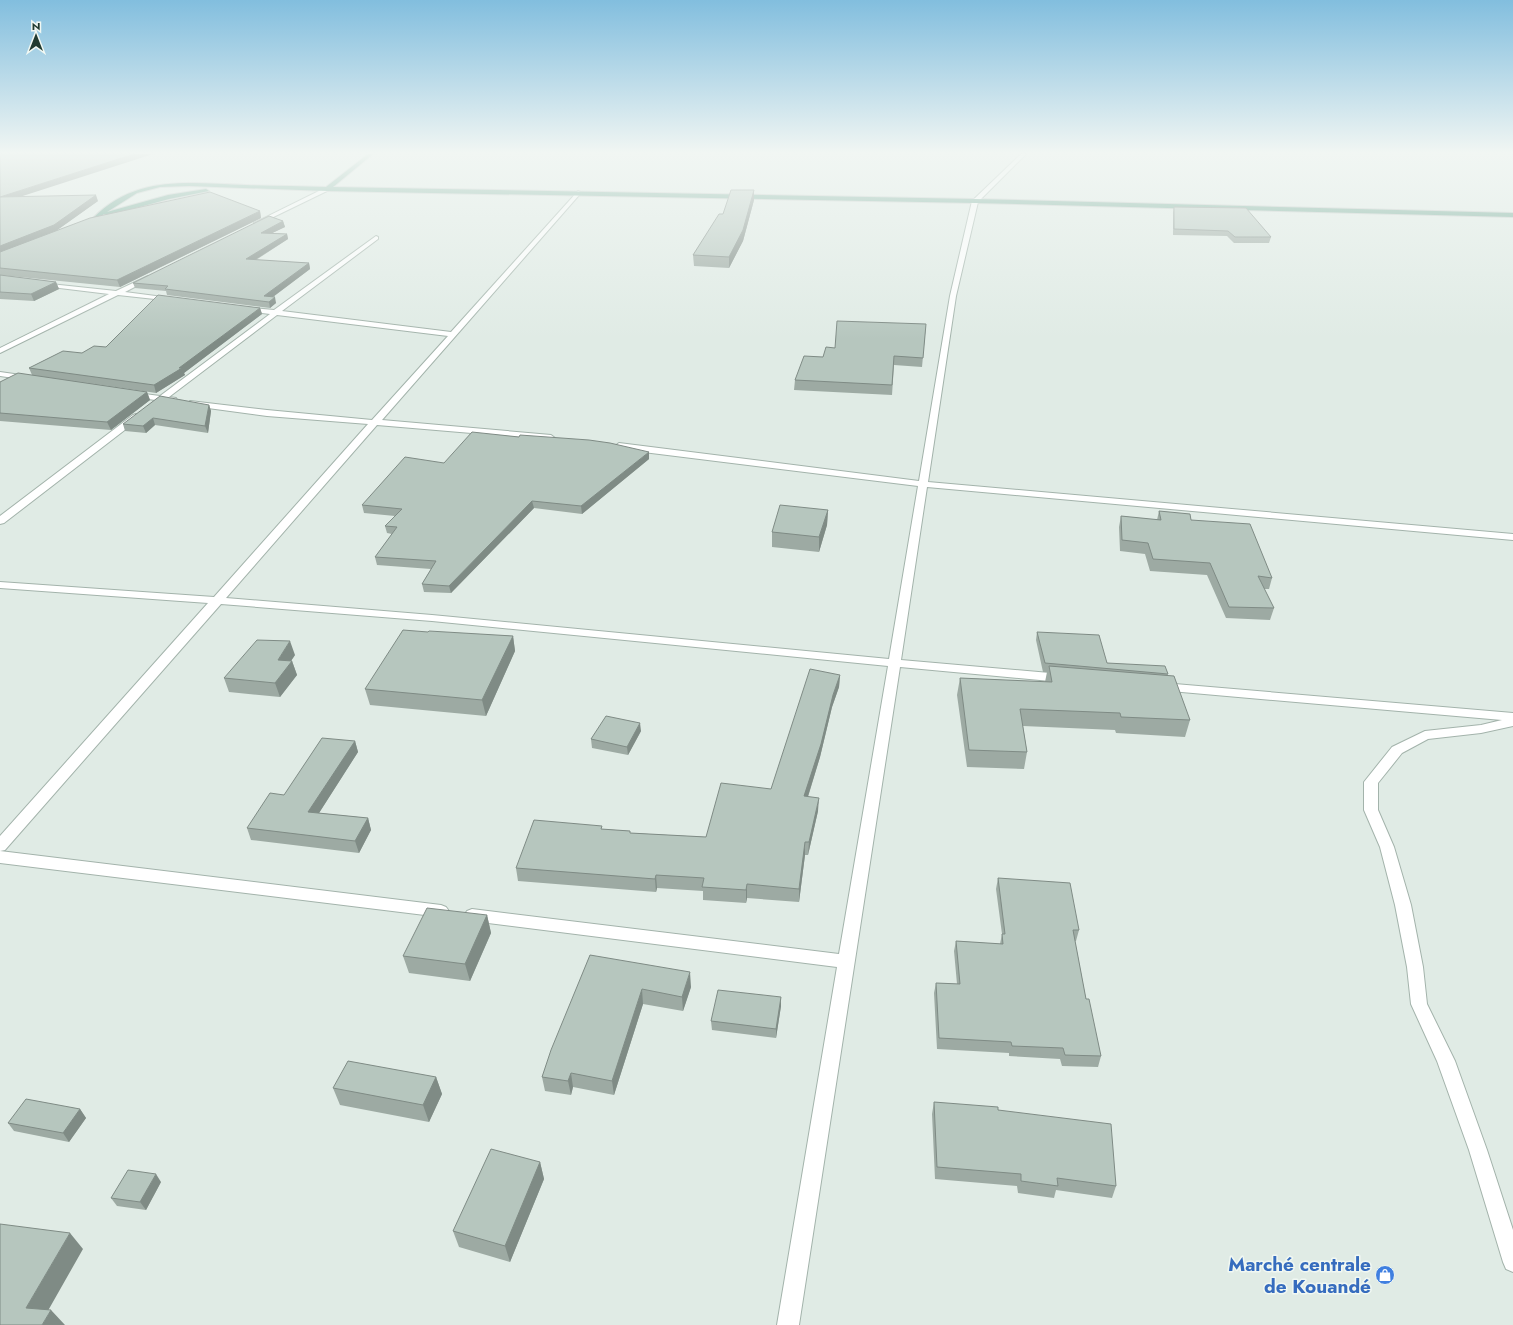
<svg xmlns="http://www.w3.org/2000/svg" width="1513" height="1325" font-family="Jost,sans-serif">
	<rect width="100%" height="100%" fill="#e0ebe5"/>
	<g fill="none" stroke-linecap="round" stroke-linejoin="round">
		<g stroke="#a3b3ab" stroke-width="2">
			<path id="minor" d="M1021,154H1026L978,202L956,296L928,482L1513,534V540L927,487L901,660L1061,674L1065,675L1067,678L1065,681L1061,682L900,667L799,1325H777L837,967L472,921L467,919L464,915L467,911L472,909L839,954L888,666L432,621L221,604L5,850L0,851V836L208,603L0,588V582L214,597L368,424L267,416L193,406L189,403L190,401L267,410L372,420L448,336L277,315L169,397L176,398L177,400L176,402L163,401L159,403L155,400L129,396L128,394L129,392L160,396L270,314L245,311H242V307L274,310L376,236L378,237V239L282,311L451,332L578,191L580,192V194L382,420L551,435L555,438L554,440L377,425L226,598L432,615L889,659L918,486L619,449L615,446L619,443L919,481L950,296L972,201Z
				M327,187L329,188V190L259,224L254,223Z
				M148,276L151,278L150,279L125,292L171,298L173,299V301L118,295L0,353V348L109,294L43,286L41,285V283L116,291Z
				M0,372L28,376L32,378L28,380L0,376Z
				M136,414L139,415L140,417L139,419L4,523L0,524V516L133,415Z
				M1163,683L1513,713V726L1481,733L1428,739L1402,753L1378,783V810L1394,847L1411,905L1423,967L1427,1004L1455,1061L1487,1150L1513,1230V1272L1506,1269L1503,1262L1469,1150L1437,1061L1411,1004L1407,967L1395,905L1380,847L1364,810V782L1392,747L1425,731L1481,725L1502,720L1159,690L1157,687L1159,684Z
				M0,851L441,905L446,907L449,911L446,915L441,917L0,863Z"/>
		</g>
		<g stroke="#c1c8c5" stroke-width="2">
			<path id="major" d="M368,154H373L333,187L975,199L1513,213V217L975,203L327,191L189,186L160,187L137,193L107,212L168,195L206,189L209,191L169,199L107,216L104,214L96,220L93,218C136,174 191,183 246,185C273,186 300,186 326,187Z"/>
		</g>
		<use href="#minor" fill="#fff" fill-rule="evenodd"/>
		<use href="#major" fill="#65a08b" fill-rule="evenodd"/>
	</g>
	<path fill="#9daaa3" d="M0,154L21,197L98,201L57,230L260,211L261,218L120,287L0,275Z
		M754,190V200L743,241L729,268L694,266L693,255L723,214Z
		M1174,207L1271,237L1269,243H1234L1227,236L1173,235V212Z
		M283,221L285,227L272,233L287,234L288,239L256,260L309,263L310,269L273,297L276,303L270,308L167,295L166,291L135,288L133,283Z
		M0,275L56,282L59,289L34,301L0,299Z
		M260,308L262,314L184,373L185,375L156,393L55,378L147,392L150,400L111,430L0,421V382L32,375L29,368L82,353L106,347Z
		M926,324L922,367L894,365L892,395L794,390L795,380L835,348Z
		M209,405L211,411L208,433L155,425L146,433L125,431L123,424Z
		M649,459L582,514L534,508L451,593L424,592L422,584L431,569L377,565L375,557L392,534L387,533L385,526L395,516L364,513L362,505L444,463Z
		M828,510L827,525L819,552L772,547V532Z
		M1159,511L1191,520L1272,578L1269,589H1264L1274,608L1270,620L1226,618L1207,575L1150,571L1145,554L1120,551L1119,527L1121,516L1157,520Z
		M428,632L513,636L515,651L486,716L370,705L365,689Z
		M1037,632L1107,663L1168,674L1167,676L1190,720L1185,737L1116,733L1115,730L1023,726L1027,752L1024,769L967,767L957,695L960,678L1045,682L1047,672H1043L1036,640Z
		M295,655L291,661H292L297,675L280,697L229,692L224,678Z
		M840,675L839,687L832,707L820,757L808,797L818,811L808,855H805L799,902L747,898L746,903L703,900V891L657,888L656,892L518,881L516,868L602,829L630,831V833L706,837L771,789Z
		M641,731L628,755L592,748L591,739Z
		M355,741L358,752L319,813L368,818L371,830L359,853L251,840L247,828L284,795Z
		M998,878L1079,930L1076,941H1075L1086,999L1101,1056L1098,1067L1062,1066L1060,1059L1009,1056V1053L937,1049L934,993L936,983L957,984L954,951L956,941L1000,944L1002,934L996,889Z
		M487,915L491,933L470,981L409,973L403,956Z
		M590,955L691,987L683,1011L643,1004L614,1095L573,1087L571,1095L545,1091L542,1077Z
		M781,997V1006L776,1038L712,1030L711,1021Z
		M436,1077L442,1094L429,1122L340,1105L333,1088Z
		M934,1102L998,1110L1116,1186L1112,1198L1056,1190L1054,1198L1018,1193L1017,1186L935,1179L932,1114Z
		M80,1109L86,1118L69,1142L14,1131L8,1123Z
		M540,1162L544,1179L510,1262L459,1247L453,1231Z
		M161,1182L146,1210L117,1206L111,1198Z"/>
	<path fill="#7f8b85" d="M134,154H153L1,203L0,197Z
		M754,190V200L743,241L729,268V257Z
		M96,195L98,201L56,231L0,253V246Z
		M260,211L261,218L120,287L117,280Z
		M283,221L285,227L262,238L261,233Z
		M287,234L288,239L247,265L246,259Z
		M309,263L310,269L266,302L264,296Z
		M56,282L59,289L34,301L31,294Z
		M275,297L276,303L270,308L269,302Z
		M260,308L262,314L184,373L185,375L156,393L154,385Z
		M147,392L150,400L111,430L107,422Z
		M209,405L211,411L208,433L205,426Z
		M153,418L155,425L146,433L143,426Z
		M649,452V459L582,514L581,506Z
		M532,501L534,508L451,593L449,586Z
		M828,510L827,525L819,552V537Z
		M513,636L515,651L486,716L482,700Z
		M290,641L295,655L282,674L278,660Z
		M292,661L297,675L280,697L275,683Z
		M840,675L839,687L832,707L820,757L804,809V796L833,695Z
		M640,723L641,731L628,755L627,747Z
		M355,741L358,752L312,824L308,812Z
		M819,798L818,811L808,855L809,842Z
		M368,818L371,830L359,853L355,841Z
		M805,842V855L799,902V889Z
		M656,875L657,888L656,892L655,879Z
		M747,884V898L746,903V890Z
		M487,915L491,933L470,981L465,964Z
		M690,972L691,987L683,1011L682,997Z
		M642,989L643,1004L614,1095L612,1081Z
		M781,997V1006L776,1038V1029Z
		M571,1073L573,1087L571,1095L568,1081Z
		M436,1077L442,1094L429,1122L423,1105Z
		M80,1109L86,1118L69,1142L63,1133Z
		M540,1162L544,1179L510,1262L505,1246Z
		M156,1174L161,1182L146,1210L140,1202Z
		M70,1233L83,1249L41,1323L26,1308Z
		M51,1310L65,1325H42Z"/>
	<path fill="#b6c6be" stroke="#7f8b85" d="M0,154H134L0,197Z
		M731,190H754L743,230L729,257L693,255L719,214H723Z
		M210,192L260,211L117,280L0,268V252L90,218Z
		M96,195L54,225L0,246V197Z
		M1174,207L1246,208L1271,237H1235L1228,231L1174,229Z
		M269,216L283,221L261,233L287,234L246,259L309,263L264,296L275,297L269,302L165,289L168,286L133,283Z
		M0,275L56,282L31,294L0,292Z
		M158,295L260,308L179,368H182L154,385L29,368L63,351L82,353L94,346L106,347Z
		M837,321L926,324L923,358L894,356L892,385L795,380L804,356L823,357L826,347L835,348Z
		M18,373L147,392L107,422L0,413V382Z
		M160,396L209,405L205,426L153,418L143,426L123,424Z
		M472,432L519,437L520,435L589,440L610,443L649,452L581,506L532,501L449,586L422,584L436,561L375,557L397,527L385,526L402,509L362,505L405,457L444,463Z
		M780,505L828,510L819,537L772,532Z
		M1159,511L1190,514L1191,520L1250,524L1272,578L1258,576L1274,608L1229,607L1210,563L1153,559L1148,543L1122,540L1121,516L1161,520Z
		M403,630L428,632L429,631L513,636L482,700L365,689Z
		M1037,632L1099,635L1107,663L1165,666L1168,674L1045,663Z
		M257,640L290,641L278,660L292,661L275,683L224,678Z
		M1049,666L1174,676L1190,720L1121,717L1120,713L1020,709L1027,752L969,750L960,678L1052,682Z
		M810,669L840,675L833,695L821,744L804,796L819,798L809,842H805L799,889L747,884L746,890L702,887L704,878L656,875L655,879L516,868L534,820L602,826L601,829L630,831V833L706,837L721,783L771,789Z
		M606,716L640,723L627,747L591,739Z
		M322,738L355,741L308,812L368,818L355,841L247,828L270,793L284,795Z
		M998,878L1070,883L1079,930H1073L1086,999H1089L1101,1056L1065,1055L1063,1048L1012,1046L1011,1042L939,1038L936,983L960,984L956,941L1003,944L1002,934H1005Z
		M427,908L487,915L465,964L403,956Z
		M590,955L690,972L682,997L642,989L612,1081L571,1073L568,1081L542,1077L551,1050Z
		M718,990L781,997L776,1029L711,1021Z
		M348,1061L436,1077L423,1105L333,1088Z
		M26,1099L80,1109L63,1133L8,1123Z
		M934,1102L998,1107V1110L1111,1124L1116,1186L1057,1178L1058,1186L1021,1181V1174L937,1167Z
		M491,1149L540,1162L505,1246L453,1231Z
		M128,1170L156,1174L140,1202L111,1198Z
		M0,1224L70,1233L26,1308L51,1310L42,1325H0Z"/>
	<linearGradient id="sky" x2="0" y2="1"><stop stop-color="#82bede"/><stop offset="0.45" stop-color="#f1f6f3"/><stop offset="1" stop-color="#f1f6f3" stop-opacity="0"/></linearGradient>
	<rect width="1513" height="339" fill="url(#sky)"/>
	<defs>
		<g id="shop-disc" transform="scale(1)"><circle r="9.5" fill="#3f7fe0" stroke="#f1f8f3"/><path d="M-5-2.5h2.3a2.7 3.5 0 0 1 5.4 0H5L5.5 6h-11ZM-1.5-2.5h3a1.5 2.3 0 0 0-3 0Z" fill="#fff"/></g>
	</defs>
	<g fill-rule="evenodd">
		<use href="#shop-disc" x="1385" y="1275"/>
	</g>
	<g text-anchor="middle" stroke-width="3" stroke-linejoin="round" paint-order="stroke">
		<g font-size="19" font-weight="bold" fill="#366cbe" stroke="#f1f8f3" text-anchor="end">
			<text x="1371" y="1271">Marché centrale<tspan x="1371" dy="22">de Kouandé</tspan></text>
		</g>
	</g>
	<g transform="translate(36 36)" stroke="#f1f8f3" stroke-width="3" paint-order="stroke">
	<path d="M0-3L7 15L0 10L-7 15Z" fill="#213b31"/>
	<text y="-6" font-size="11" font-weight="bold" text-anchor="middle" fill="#213b31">N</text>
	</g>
</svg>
